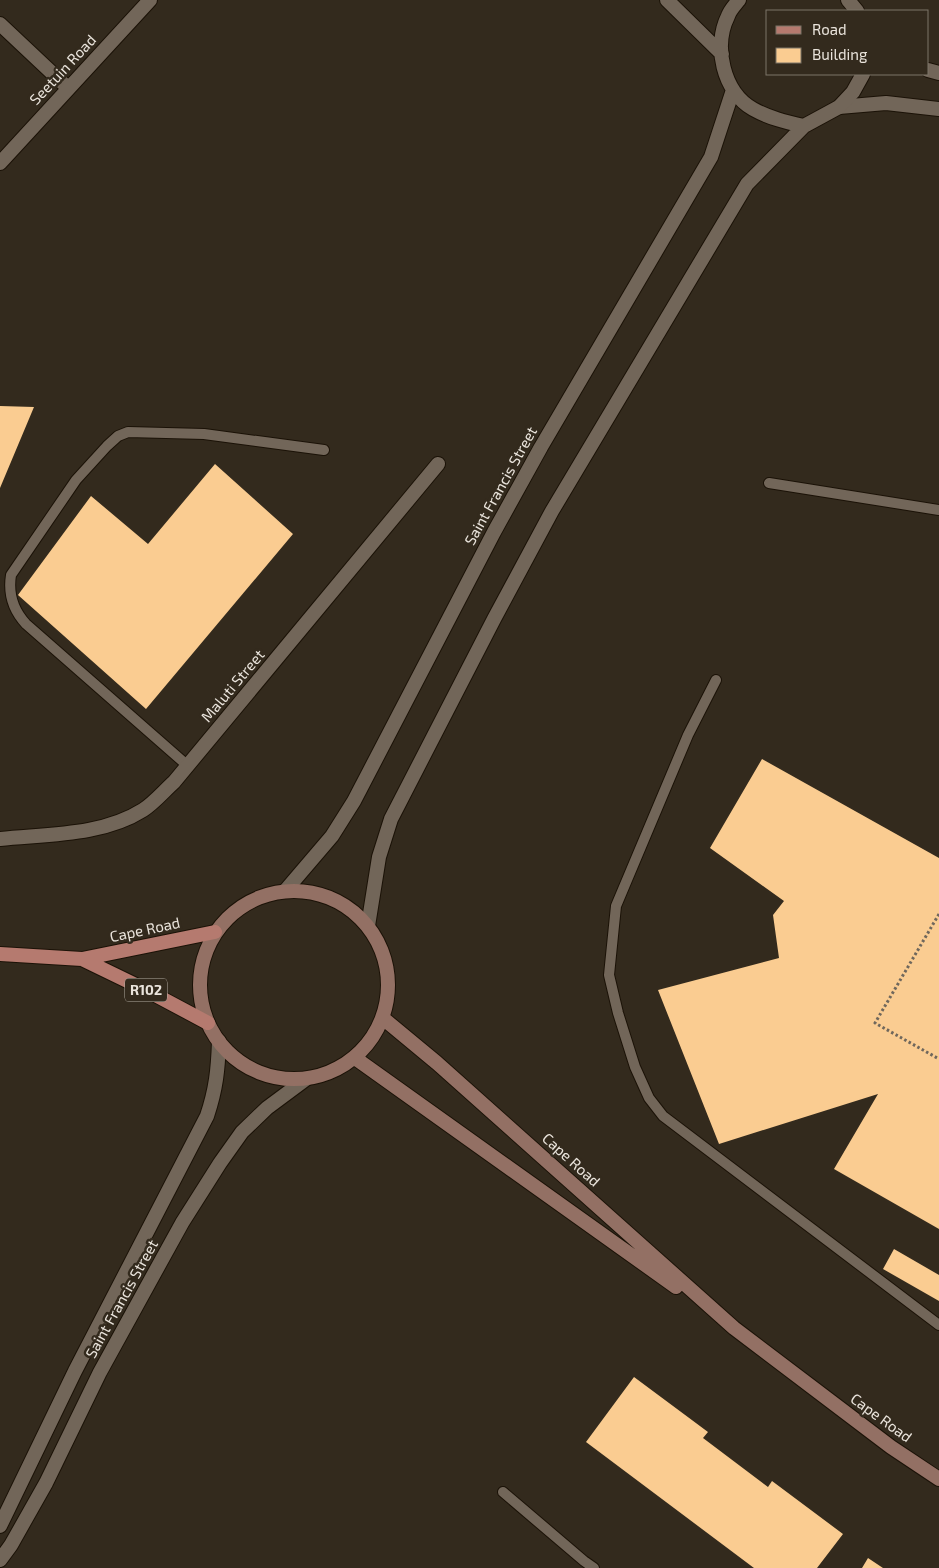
<svg xmlns="http://www.w3.org/2000/svg" width="939" height="1568" font-family="'Exo 2',sans-serif">
	<rect width="100%" height="100%" fill="#332a1d"/>
	<path fill="#facc91" d="M0,406L34,407L0,488Z
		M215,464L293,534L146,709L18,595L91,496L148,544Z
		M762,759L939,858V1229L834,1169L878,1094L719,1144L658,990L779,958L773,915L784,901L710,848Z
		M894,1249L939,1275V1301L883,1269Z
		M634,1377L708,1432L703,1438L768,1487L772,1481L843,1534L817,1568H754L586,1442Z
		M868,1558L883,1568H862Z"/>
	<g fill="none" stroke-linecap="round" stroke-linejoin="round">
		<g stroke="#1b1207" stroke-width="12">
			<path id="service" d="M769,483L939,510
				M716,680L688,735L616,906L609,975L618,1013L635,1067L649,1098L663,1116L939,1325
				M188,766L26,624C13,610 8,594 11,575L76,480L107,446L118,436L128,432L204,434L324,450
				M503,1492L584,1561L594,1568"/>
		</g>
		<g stroke="#1b1207" stroke-width="16">
			<path id="minor" d="M0,24L68,88
				M928,70L939,73
				M839,107L886,103L939,109
				M0,839C47,834 102,836 143,810C154,803 164,791 174,782L438,464"/>
		</g>
		<g stroke="#1b1207" stroke-width="16">
			<path id="tertiary" d="M667,0L722,54
				M739,0C735,5 730,10 728,16C713,46 723,92 753,109C769,118 786,122 804,126
				M848,0L857,11
				M0,163L150,0
				M285,891L332,836L354,801L494,532L541,447L711,157L733,90
				M368,926L379,857L391,819L494,619L552,511L747,184L804,126L839,107L853,92L863,74
				M0,1526L75,1371L207,1116C216,1089 218,1070 219,1041
				M0,1560L11,1545L46,1483L100,1372L182,1223L220,1163L242,1132L267,1108L306,1079"/>
		</g>
		<g stroke="#1b1207" stroke-width="16">
			<path id="secondary" d="M200 985a94 94 0 1 1 188 0a94 94 0 1 1-188 0Z
				M384,1019L437,1063L734,1328L891,1447L939,1479
				M355,1058L676,1287"/>
		</g>
		<g stroke="#1b1207" stroke-width="16">
			<path id="primary" d="M0,954L82,959L215,932
				M82,959L148,991L208,1023"/>
		</g>
		<path stroke="#6f675c" stroke-width="3" stroke-dasharray="2.5 2.5" stroke-linecap="butt" d="M939,914L875,1023L939,1059"/>
		<use href="#service" stroke="#726659" stroke-width="10"/>
		<use href="#minor" stroke="#726659" stroke-width="14"/>
		<use href="#tertiary" stroke="#726659" stroke-width="14"/>
		<use href="#secondary" stroke="#937064" stroke-width="14"/>
		<use href="#primary" stroke="#b57a6f" stroke-width="14"/>
	</g>
	<g text-anchor="middle" stroke-width="5" stroke-linejoin="round" paint-order="stroke">
		<rect fill="#332a1d" stroke="#b3aca3" stroke-width="1" x="125" y="978.5" width="42" height="23" rx="4"/>
		<g font-size="14" font-weight="bold" fill="#eae4dc">
			<text x="146" y="995">R102</text>
		</g>
		<g font-size="15" fill="#eae4dc" stroke="#332a1d">
			<text transform="translate(63 70) rotate(-47)" y="5">Seetuin Road</text>
			<text transform="translate(501 486) rotate(-61)" y="5">Saint Francis Street</text>
			<text transform="translate(233 686) rotate(-50)" y="5">Maluti Street</text>
			<text transform="translate(145 930) rotate(-12)" y="5">Cape Road</text>
			<text transform="translate(571 1160) rotate(42)" y="5">Cape Road</text>
			<text transform="translate(122 1299) rotate(-61)" y="5">Saint Francis Street</text>
			<text transform="translate(881 1418) rotate(36)" y="5">Cape Road</text>
		</g>
	</g>
	<rect x="766" y="10" width="162" height="65" fill="#332a1d" stroke="#7c7469"/>
	<rect x="776" y="26" width="25" height="8" fill="#b57a6f" stroke="#7c7469"/>
	<text x="812" y="35" font-size="15" fill="#eae4dc">Road</text>
	<rect x="776" y="48" width="25" height="15" fill="#facc91" stroke="#7c7469"/>
	<text x="812" y="60" font-size="15" fill="#eae4dc">Building</text>
</svg>
